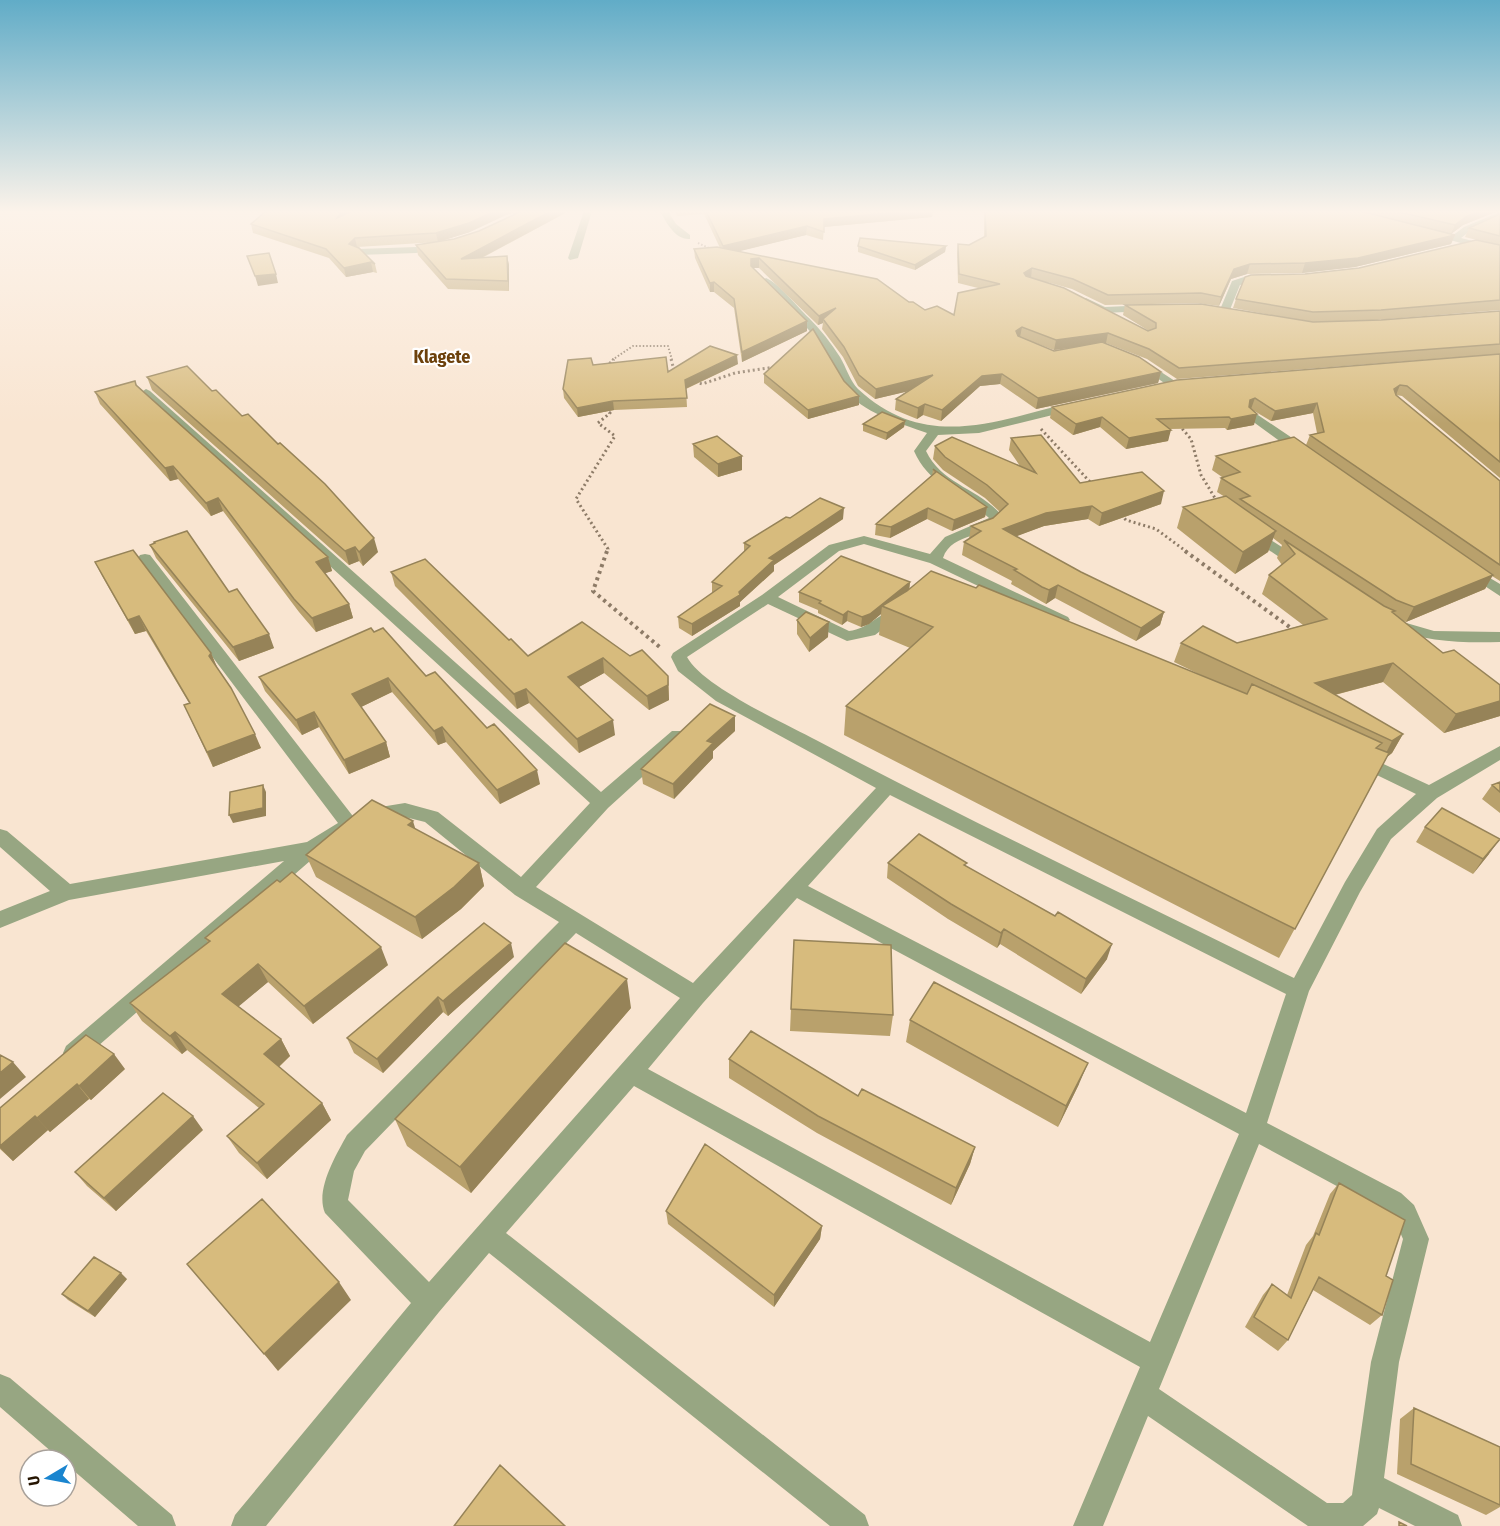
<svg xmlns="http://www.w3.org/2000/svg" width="1500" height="1526" font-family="'Fira Sans Condensed',sans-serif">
	<rect width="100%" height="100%" fill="#f9e5d1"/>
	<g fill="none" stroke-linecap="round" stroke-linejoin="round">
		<path stroke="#8d7b67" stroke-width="2" stroke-dasharray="1.5 2" stroke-linecap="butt" d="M503,214L517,213
			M698,243L713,250
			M612,360L633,346H668L672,360"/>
		<path stroke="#8d7b67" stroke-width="3" stroke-dasharray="2 3" stroke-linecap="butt" d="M671,359L674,370
			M606,367L614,359
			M695,382L702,384L735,373L775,367
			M605,409L610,413L598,423L615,436L576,499L608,549L607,552
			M1179,425L1191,439L1201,475L1218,503
			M1041,429L1091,483
			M1121,515L1126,520L1156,529L1187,552"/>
		<path stroke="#8d7b67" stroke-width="4" stroke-dasharray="3 4" stroke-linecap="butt" d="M607,551L593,591L662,649
			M1185,551L1291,628"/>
		<path fill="#97a682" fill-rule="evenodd" d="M584,211H592L578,258L570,260L568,258Z
			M660,211H668L676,224L690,235V239C675,240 666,222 660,211Z
			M1500,212V218L1470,231L1461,238L1500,248V254L1425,233L1430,230L1452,236L1464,227Z
			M440,243L443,244V248L416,253L358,255L353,252L358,249L416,247Z
			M1247,276L1267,275L1272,278L1267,281L1240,285L1229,312L1220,314L1219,312L1232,281Z
			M766,278C779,283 798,308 809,318C821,330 831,343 840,357C846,367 850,381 858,389C926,452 996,421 1073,402L1077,403V409L979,433L938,435L926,451C942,485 981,489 1003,517C990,539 952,531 943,558L1068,617L1070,620L1062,625L1056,623L930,563L864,544L839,551L778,597L849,631C870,630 889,603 904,607L907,610L904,613L875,635L847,641L768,604L687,657C702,686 786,724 816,740C973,823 1134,899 1294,978L1345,882L1377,829L1416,794L1352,763L1349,759L1352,755L1358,753L1364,755L1429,785L1500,746V760L1437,798L1391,839L1360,892L1309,991L1267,1123L1401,1193L1414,1205L1429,1239L1399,1362L1384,1478L1458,1515L1462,1526H1415L1379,1508L1377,1514L1363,1526H1308L1148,1416L1103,1526H1073L1140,1367L634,1086L506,1233L865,1515L869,1526H830L489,1253L439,1312L266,1526H231L235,1515L411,1303L325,1213C315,1190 336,1155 347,1135L559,922L515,895L425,822L405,817L369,822L362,820L360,815L362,810L405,803L438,812L521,877L590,803L140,393L146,389L150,391L601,792L672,731H684L687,735L684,739L608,808L536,887L693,983L876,788L716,701L678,671L671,657L673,653L762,595L829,545L864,536L930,554L945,537L989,518C962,493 930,487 914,451L927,433C902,424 860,412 845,389C834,372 828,353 815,337C799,318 780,301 763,283L761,281ZM890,795L1286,994L1246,1113L808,886ZM797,898L1239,1134L1150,1342L648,1069L703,1003ZM576,933L680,998L429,1282L348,1200L354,1171L365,1151ZM1259,1144L1383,1211L1396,1223L1403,1239L1371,1362L1352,1495L1343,1503H1327L1159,1389Z
			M1086,298L1105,307L1149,305L1154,308L1149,311L1103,313L1082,303L1081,301Z
			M1141,359L1178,383V387H1170L1137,364L1135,362Z
			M1252,411L1310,450L1311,453L1310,456H1300L1248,418V412Z
			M1250,527L1304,561L1306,564L1304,567H1294L1245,534L1243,531Z
			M145,554L150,555L359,824L356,829L318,854L82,1060L74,1063L66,1060L63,1053L66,1046L284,861L69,900L0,928V911L50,891L0,847V829L7,831L70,884L307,842L338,823L140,561L138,558L140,555Z
			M1470,566L1500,584V596L1465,573L1463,570L1465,567Z
			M1396,620L1434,631L1500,632V642C1462,643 1426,642 1390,628L1388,625L1390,622Z
			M0,1374L10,1378L172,1515L176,1526H138L66,1464V1460H61L0,1407Z"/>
	</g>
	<path fill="#b9a16c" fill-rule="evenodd" d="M266,211H350L349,213L470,232L438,242L357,247L375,264L377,273L373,272L346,277L329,258L253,233L251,224Z
		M569,211L482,258L507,256L509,265V291L448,289L418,255L416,245L454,239L479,231Z
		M675,211H943L933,212L932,217L824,227L823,240L806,235L739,251L909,302L925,310L954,315L978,288L958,283L957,253L958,244L969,245L984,237V211H1498L1463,225L1451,234L1423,227L1455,235L1451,244L1355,267L1302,273L1247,274L1231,279L1219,306L1198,303L1105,305L1072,289L1047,282L1148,331H1149L1123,315L1125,305L1313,322L1381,320L1500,311V354L1177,379L1147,359L1106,343H1104L1161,372L1158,383L1036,409L1000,384L980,386L941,421L923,415L917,419L895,410L896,399L908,391L875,399L858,386L843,357L822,329L823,323L818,325L759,268H753L807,331L742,362L734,308L714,292H710L695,258L694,249L720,248L704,214L677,216ZM1025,339L1054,350L1078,347L1054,351Z
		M1500,214V310L1377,320L1309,322L1233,308L1236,299L1305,274L1359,268L1493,244L1465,237L1469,228Z
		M858,246H946L945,252L915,270L858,252Z
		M1500,354V478L1402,396L1396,395L1500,481V581L1492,576L1485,589L1406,622L1401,620L1443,653L1500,685V716L1444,733L1383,682L1335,695L1403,734L1392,753L1387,757L1279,958L844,735L846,706L910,648L879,635L881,614L869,624L861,627L847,621L842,625L818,613V610L799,602V592L910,582L909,589L1211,680L1174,662L1181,643H1237L1303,625L1262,594L1269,575L1282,565L1277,558L1282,545L1273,538L1268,552L1235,574L1177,528L1183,507L1225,497L1217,492L1221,478L1222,477L1212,470L1216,456L1306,445L1310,435L1317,433L1313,413L1271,421L1251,409L1254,425L1227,430L1225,428L1170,429L1168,441L1126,449L1100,427L1073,435L1050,418L1052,407Z
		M738,364L686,389L687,407L614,410L578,417L564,398L563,389L593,365L668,372Z
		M764,374L844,381L859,405L808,419L764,383Z
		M147,377L378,552L363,566L359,561L349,565L152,390Z
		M135,381L137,386L328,557L332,571L325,573L349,604L353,618L316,632L299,612L223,511L211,516L178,479L170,481L100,404L95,392Z
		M905,421L904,427L886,440L863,431V424Z
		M1011,438L1080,483L1161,504L1099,526L1088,519L1044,526L1016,536L1081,572L1164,612L1160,625L1136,641L1055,598L1046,604L1011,584L1012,581L962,555L964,542L969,539L971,526L993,518L1000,512L985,498L943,470L933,459L935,446L1020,466L1009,450Z
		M693,444L742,470L718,477L694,457Z
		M933,469L987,507L985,517L952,531L927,519L890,538L875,535L876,524L932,476Z
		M790,518L843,519L774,565V571L740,602V606L692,636L679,628L678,617L712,594V582L744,552V543Z
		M150,545L229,592L274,648L239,661L156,558Z
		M95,562L211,653L217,668L261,748L213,767L184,705L189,703L146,631L135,634L102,576Z
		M391,572L509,640L528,656H630L668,676L669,700L649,710L604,673L579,687L615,735L579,753L529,703L517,709L395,586Z
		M797,620L828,637L809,652L797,634Z
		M374,632L487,728L540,784L500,804L446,742L438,745L392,692L361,707L386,742L390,757L349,774L319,727L302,735L265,691L259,677Z
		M735,731L713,751V758L674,799L643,784L641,769Z
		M1500,782V813L1482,799L1492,785Z
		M1425,827L1489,854L1473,874L1416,842Z
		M415,829L479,863L484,886L461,909L422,939L316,877L306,855Z
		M888,863L966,866L1107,959L1081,994L1000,944L997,948L948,919L887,878Z
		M205,938L388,965L313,1024L268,982L238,1006L281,1039L290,1056L279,1067L322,1103L331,1120L267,1179L239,1153L227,1136L259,1108L187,1050L182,1054L142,1021L130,1003L208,943Z
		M794,940L893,1015L890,1036L790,1031Z
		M514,957L448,1016L443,1012L383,1073L354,1053L347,1038Z
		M631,1008L471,1193L407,1146L395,1119Z
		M910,1020L1079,1084L1058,1127L906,1042Z
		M729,1059L858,1096L975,1147L970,1164L951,1205L817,1133L729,1078Z
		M125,1069L91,1100L89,1099L50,1132L48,1130L13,1161L0,1149V1108Z
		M203,1130L116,1211L87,1186L75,1172Z
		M1339,1183L1386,1276L1382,1315L1370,1325L1313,1290L1288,1340L1278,1351L1245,1327L1263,1295L1272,1284L1287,1295L1306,1245L1313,1236L1330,1194Z
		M666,1211L822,1226L820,1239L774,1307L668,1224Z
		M127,1279L95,1317L68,1300L62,1294Z
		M1414,1408L1500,1447V1507L1486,1515L1397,1474L1400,1419Z"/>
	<path fill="#968358" d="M342,211H350L340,226L337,218Z
		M495,211H515L470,232L438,242L436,233Z
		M551,211H569L462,268L461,259Z
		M908,211H943L933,212L932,217L823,227L824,219Z
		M1480,211H1498L1463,225L1451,234L1455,225L1467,216Z
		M807,226L806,235L724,255L723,246Z
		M1455,235L1451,244L1355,267L1302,273L1305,263Z
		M355,238L357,247L349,244Z
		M946,246L945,252L915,270V265Z
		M507,256L509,265V291L508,281Z
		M759,258V268H751V259Z
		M371,262L373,272L346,277L344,268Z
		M1250,264L1247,274L1231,279L1219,306L1221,297L1234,269Z
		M1032,268L1031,278L1023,282L1024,273Z
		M276,274L278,283L258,286L255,276Z
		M714,282V292H710V283Z
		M836,308L823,319V323L818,325L819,316Z
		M807,321V331L742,362V352Z
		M1022,327L1020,337L1014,341L1016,331Z
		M1108,333L1106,343L1054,350L1056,340Z
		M737,355L738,364L685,389V380Z
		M1161,372L1158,383L1036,409L1038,398Z
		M1002,374L1000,384L980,386L941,421L942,410L982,376Z
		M933,375L931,386L875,399L876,389Z
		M1400,385L1396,395L1394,389Z
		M859,396V405L808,419V410Z
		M1255,398L1251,409L1246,411L1250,400Z
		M613,401L614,410L578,417L577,408Z
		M1317,403L1313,413L1271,421L1275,411Z
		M925,404L923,415L917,419L918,408Z
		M1257,414L1254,425L1227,430L1231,419Z
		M1102,417L1100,427L1073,435L1076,424Z
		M905,421L904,427L886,440L887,433Z
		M1171,430L1168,441L1126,449L1129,438Z
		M742,456V470L718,477V464Z
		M173,466L178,479L170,481L165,468Z
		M1164,491L1161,504L1099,526L1102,513Z
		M218,498L223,511L211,516L206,503Z
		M1092,506L1088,519L1044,526L1001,542L1003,529L1046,513Z
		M987,507L985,517L952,531L954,520Z
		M844,508L843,519L774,565V571L740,602V606L692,636V624L739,592L769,558Z
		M928,508L927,519L890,538L891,527Z
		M1276,531L1268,552L1235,574L1243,552Z
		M374,538L378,552L363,566L359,552Z
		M355,547L359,561L349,565L345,551Z
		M328,557L332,571L320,575L316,562Z
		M1493,575L1485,589L1406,622L1414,607Z
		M910,582L909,592L882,606L881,614L869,624L861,627L862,617Z
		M1058,585L1055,598L1046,604L1049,590Z
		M349,604L353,618L316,632L312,618Z
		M848,611L847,621L842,625L843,615Z
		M1164,612L1160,625L1136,641L1141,628Z
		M139,616L146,631L135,634L128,620Z
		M829,622L828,637L809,652L810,638Z
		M269,634L274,648L239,661L233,647Z
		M211,653L217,667L215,670L209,656Z
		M603,658L604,673L570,692L568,677Z
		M1393,663L1383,682L1307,702L1315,683Z
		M668,676L669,700L649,710L647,696Z
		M388,678L392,692L357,709L352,694Z
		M526,689L529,703L517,709L514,694Z
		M1500,701V716L1444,733L1456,714Z
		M314,712L319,727L302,735L296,720Z
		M735,716V731L713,751V758L674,799L673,784L707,741Z
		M613,720L615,735L579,753L577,739Z
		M442,727L446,742L438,745L434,731Z
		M255,734L261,748L213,767L207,752Z
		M1403,734L1392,753L1382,761L1392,741Z
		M386,742L390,757L349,774L344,760Z
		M537,770L540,784L500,804L497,790Z
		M263,785L266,792V816L233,823L229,815Z
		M413,821L420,844L408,825Z
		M1500,839L1489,854L1473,874L1483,859Z
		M479,863L484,886L461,909L422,939L415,917Z
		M1004,929L1000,944L997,948L1001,933Z
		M511,943L514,957L448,1016L443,1001Z
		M1112,944L1107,959L1081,994L1086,979Z
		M381,947L388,965L313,1024L304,1006Z
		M258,964L268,982L232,1012L222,994Z
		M627,979L631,1008L471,1193L460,1167Z
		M438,997L443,1012L383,1073L377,1059Z
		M175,1032L187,1050L182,1054L170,1036Z
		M281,1039L290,1056L274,1071L264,1054Z
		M114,1054L125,1069L91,1100L79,1086Z
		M13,1062L26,1077L0,1099V1073Z
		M1088,1063L1079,1084L1058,1127L1066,1106Z
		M77,1084L89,1099L50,1132L37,1118Z
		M322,1103L331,1120L267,1179L257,1163Z
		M35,1116L48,1130L13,1161L0,1148V1146Z
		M193,1116L203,1130L116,1211L104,1198Z
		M975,1147L970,1164L951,1205L956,1188Z
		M822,1226L820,1239L774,1307V1295Z
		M121,1273L127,1279L95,1317L88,1311Z
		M339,1282L351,1300L278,1371L264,1354Z"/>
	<path fill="#d7bb7d" stroke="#968358" stroke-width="1.5" d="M266,211H342L337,218L353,211H495L469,223L436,233L355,238L349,244L359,248L375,264L371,262L344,268L326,249L251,224Z
		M522,211H551L461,259L507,256L508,281L446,279L416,245L454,239L479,231Z
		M706,211H908L824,219V232L807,226L723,246Z
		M985,211H1360L1455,235L1358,258L1305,263L1250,264L1234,269L1221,297L1201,293L1108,295L1073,279L1032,268L1024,273L1026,276L1064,288L1148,331L1156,328V323L1125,305L1201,304L1313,322L1381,320L1500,311V344L1179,368L1149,349L1108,333L1056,340L1022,327L1016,331L1018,336L1054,351L1102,342L1139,357L1161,372L1038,398L1002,374L982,376L942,410L925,404L918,408L896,399L933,375L876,389L859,375L844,347L823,319L836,308L819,316L759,258L751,259V266L807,321L742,352L734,299L714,282L710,283L694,249L717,247L877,279L909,302H913L925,310L937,306L954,315L958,293L1000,284L959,274L958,244L969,245L986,236Z
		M1395,211H1480L1467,216L1455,225Z
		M1500,214V236L1469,228Z
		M860,238L946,246L915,265L858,246Z
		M1476,240L1500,245V300L1381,310L1313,312L1236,299L1245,277L1251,275L1305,274L1359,268Z
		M269,253L276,274L255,276L247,256Z
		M813,329L844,381L859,396L808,410L764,374Z
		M710,346L737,355L685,380L687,398L613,401L577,408L563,389L568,360L591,358L593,365L666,357L668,372Z
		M1500,354V462L1407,386L1400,385L1394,389L1396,395L1500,481V565L1310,435L1324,432L1317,403L1275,411L1255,398L1250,400L1249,407L1257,414L1231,419L1229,417L1157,419L1171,430L1129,438L1102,417L1076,424L1052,407L1177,380Z
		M187,366L212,391L216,390L242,416L248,414L278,444L280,443L325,484L374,538L359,552L355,547L345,551L147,377Z
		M135,381L136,385L328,557L316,562L349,604L312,618L294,599L218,498L206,503L173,466L165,468L95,392Z
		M882,412L905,421L887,433L863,424Z
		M1041,435L1080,483L1142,472L1164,491L1102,513L1092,506L1046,513L1003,529L1081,572L1164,612L1141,628L1058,585L1049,590L1042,587L1014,570L1017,569L964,542L981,531L971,526L993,518L1008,504L987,485L945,457L935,446L952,437L1036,473L1011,438Z
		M717,436L742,456L718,464L693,444Z
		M1294,437L1493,575L1414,607L1396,600L1240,499L1250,496L1221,478L1240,472L1216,456Z
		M933,469L987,507L954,520L928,508L891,527L876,524L936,472Z
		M1226,496L1276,531L1243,552L1183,507Z
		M820,498L844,508L769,558L774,560L739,592L740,595L692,624L678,617L722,586L712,582L750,546L744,543L786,517L790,518Z
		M187,531L229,592L237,589L269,634L233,647L150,545L155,543L154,542Z
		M1284,540L1384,606L1395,611L1392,612L1443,653L1454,650L1500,685V701L1456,714L1393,663L1315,683L1403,734L1392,741L1181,643L1203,626L1237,643L1327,619L1269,575L1295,554Z
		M133,550L211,653L209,656L231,688L255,734L207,752L184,705L190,703L139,616L128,620L95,562Z
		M841,556L910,582L870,614L862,617L848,611L843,615L819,603L821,601L799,592Z
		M425,559L509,640L511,639L528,656L582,622L630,656L642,650L668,676V685L647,696L603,658L568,677L613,720L577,739L526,689L514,694L391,572Z
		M931,571L976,588L979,585L1247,694L1252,684L1382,743L1376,748L1389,753L1295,929L846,706L933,627L882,606L907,591Z
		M806,612L829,622L810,638L797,620Z
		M371,628L374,632L383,628L426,676L435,672L487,728L494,724L537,770L497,790L442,727L434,731L388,678L352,694L386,742L344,760L314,712L296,720L259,677Z
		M710,704L735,716L707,741L713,743L673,784L641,769Z
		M1500,782V792L1492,785Z
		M263,785V808L229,815L230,792Z
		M372,800L413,821L408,825L479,863L454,887L415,917L306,855Z
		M1442,808L1500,839L1483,859L1425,827Z
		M919,834L967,863L964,865L1055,916L1058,912L1112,944L1086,979L1004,929L1001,933L951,904L888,863Z
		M292,872L381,947L304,1006L258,964L222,994L281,1039L264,1054L322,1103L257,1163L227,1136L264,1104L175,1032L170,1036L130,1003L210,941L205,938L277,880L280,882Z
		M484,923L511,943L443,1001L438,997L377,1059L347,1038Z
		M794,940L891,945L893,1015L791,1009Z
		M565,943L627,979L460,1167L395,1119Z
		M934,982L1088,1063L1066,1106L910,1020Z
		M751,1031L858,1096L862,1089L975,1147L956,1188L818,1116L729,1059Z
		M86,1035L114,1054L79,1086L77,1084L37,1118L35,1116L0,1146V1108Z
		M0,1055L13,1062L0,1073Z
		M163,1093L193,1116L104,1198L75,1172Z
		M705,1144L822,1226L774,1295L666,1211Z
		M1339,1183L1405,1220L1386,1276L1393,1280L1382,1315L1319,1277L1288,1340L1254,1317L1272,1284L1291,1298L1316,1233L1319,1235Z
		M262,1199L339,1282L264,1354L187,1264Z
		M94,1257L121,1273L88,1311L62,1294Z
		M1414,1408L1500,1447V1505L1411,1464Z
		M500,1465L565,1526H454Z
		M1399,1522L1407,1526H1399Z"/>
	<linearGradient id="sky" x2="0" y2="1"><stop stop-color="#61acc7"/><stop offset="0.5" stop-color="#fcf3ea"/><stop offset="1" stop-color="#fcf3ea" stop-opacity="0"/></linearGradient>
	<rect width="1500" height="424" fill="url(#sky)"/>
	<g text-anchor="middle" stroke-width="4.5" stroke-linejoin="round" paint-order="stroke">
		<g font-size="18" font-weight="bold" fill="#6c410c" stroke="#fff">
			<text x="442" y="363">Klagete</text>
		</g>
	</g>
	<g transform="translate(48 1478) rotate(260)"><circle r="28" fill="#ffffff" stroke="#a8a19a" stroke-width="1.5"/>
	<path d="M0-4.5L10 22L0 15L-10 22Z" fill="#1a85cf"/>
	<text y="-9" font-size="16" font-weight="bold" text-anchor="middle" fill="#261502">U</text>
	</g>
</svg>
